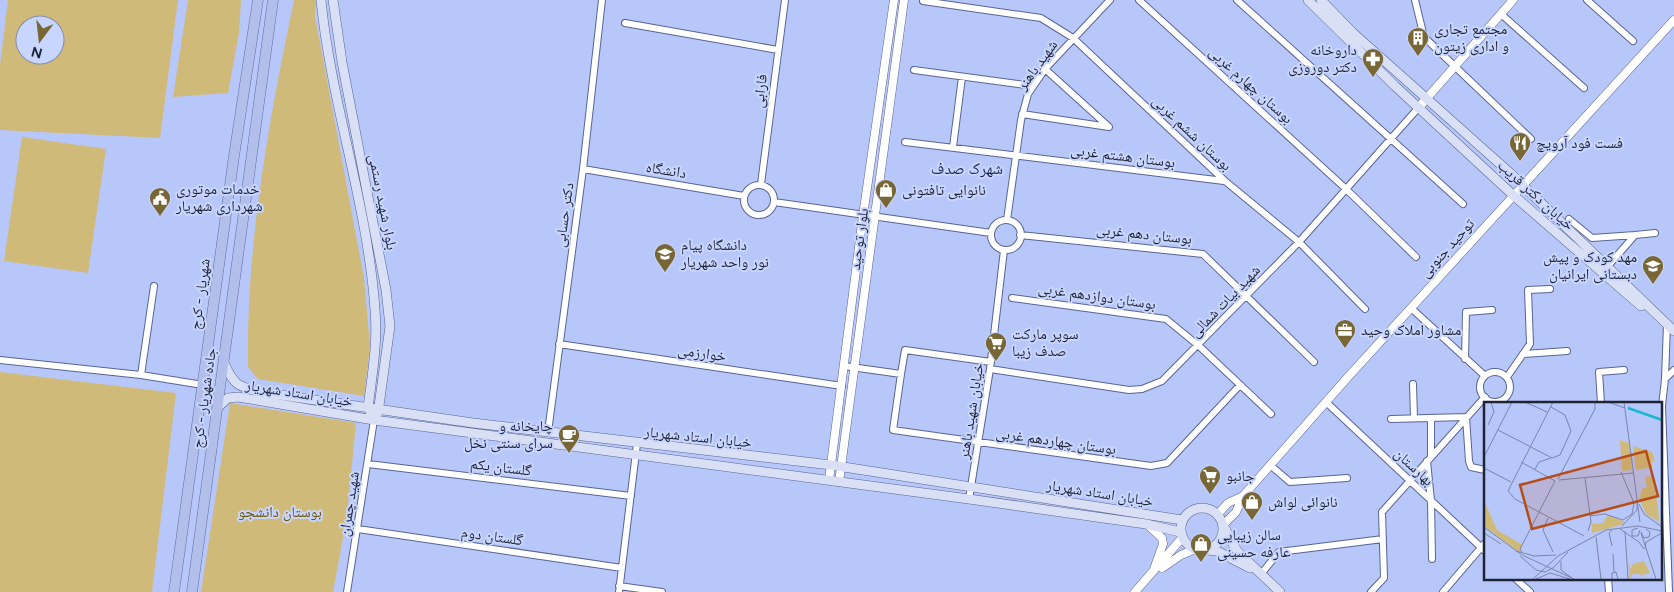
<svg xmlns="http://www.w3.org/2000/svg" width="1674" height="592" font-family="Figtree,'Noto Naskh Arabic',sans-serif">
	<rect width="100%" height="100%" fill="#b8c7fa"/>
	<path fill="#d0ba79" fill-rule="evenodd" d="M8,0H178L160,138L0,130V65ZM25,25H55V55H25Z
		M188,0H241L239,33L228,93L173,97Z
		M294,0H316L315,16L364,278L370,346L364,396L258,379L248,367C246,244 269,120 294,0Z
		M22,137L106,149L88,273L4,261Z
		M0,372L176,393L152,592H0Z
		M230,403L356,423L347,516L333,592H201Z"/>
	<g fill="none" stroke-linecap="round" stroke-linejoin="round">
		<g stroke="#586592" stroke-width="8">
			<path id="minor" d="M1139,0L1345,188L1416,257
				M1237,0L1463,204
				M1415,0L1424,37L1531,139
				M1587,0L1633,41
				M923,1L1041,18L1073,38L1225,181L1299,242L1365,309
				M1501,14L1584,88
				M625,23L778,50
				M914,70L1033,86
				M1022,114L1109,127L1045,69
				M905,142L1224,181
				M953,147L962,77
				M583,169L744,196
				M761,184L785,0
				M744 200a15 15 0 1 1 30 0a15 15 0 1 1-30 0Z
				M774,202L991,233
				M1569,219L1592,238L1635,235
				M1007,220L1021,120L1028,94L1045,69L1110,0
				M991 235a15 15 0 1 1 30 0a15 15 0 1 1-30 0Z
				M1020,235L1203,254L1314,362
				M1608,266L1635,235L1655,233
				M1012,298L1166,319L1199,346L1271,414
				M1411,308L1485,376
				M1667,324L1665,379L1662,406L1669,592
				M559,344L842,386
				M1523,354L1567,351
				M1465,359L1466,312L1492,310
				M0,360L141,375L203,385
				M844,366L901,374L893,430L1151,466L1167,463L1240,385
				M990,369L1129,390L1142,389L1162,381L1299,242L1420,106
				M1480 387a15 15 0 1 1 30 0a15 15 0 1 1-30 0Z
				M901,374L905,350L991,362
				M141,375L154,286
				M1507,377L1530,344L1528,290L1550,289
				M1665,379L1674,370
				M1413,384L1414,418
				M1326,402L1485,551
				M1601,403L1599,372L1624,370
				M1431,418V456
				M1391,419L1466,417L1469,461L1471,467L1485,470
				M548,432L583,169L602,0
				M1427,461L1431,501L1432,559
				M368,464L631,496
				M1270,465L1290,482L1347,478
				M969,499L990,369L1004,250
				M358,529L622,568
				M1261,574L1279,552L1383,539
				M1515,578L1530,592
				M1608,578L1609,592
				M619,586L662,592
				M347,592L374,420
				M619,592L637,444
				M1371,592L1384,578L1382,512L1485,397
				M1443,592L1485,543"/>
		</g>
		<g stroke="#586592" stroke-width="9">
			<path id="tertiary" d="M1420,106L1513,0
				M829,480L863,216L894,0
				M839,482L904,0
				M1217,515L1228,503L1243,496
				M1148,525L1162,538L1163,544L1154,569
				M1223,525L1236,512L1243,496L1348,377L1674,20
				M1162,568L1181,555L1195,549
				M1135,592L1182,538"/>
		</g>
		<g stroke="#586592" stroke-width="10">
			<path id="secondary" d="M321,0C331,104 368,205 375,310C378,343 372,375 368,408L371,413
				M333,0L342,62L386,290L390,326L378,413
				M1308,0L1395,86L1513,195L1641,306
				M1321,0L1352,32L1510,173L1674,331
				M224,363C234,385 237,386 260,392L473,423L831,465L1182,520
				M218,407L228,398L238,397L374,420L969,499L1146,524L1180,532
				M1181 529a21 21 0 1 1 42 0a21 21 0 1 1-42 0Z
				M1223,525L1237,551L1280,592
				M1207,550L1217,551L1250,568"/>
		</g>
		<g stroke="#5e6ca3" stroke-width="11">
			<path id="primary" d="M174,592L234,156L258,0
				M192,592L273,0"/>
		</g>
		<use href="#minor" stroke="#fff" stroke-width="6"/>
		<use href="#tertiary" stroke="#fff" stroke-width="8"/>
		<use href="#secondary" stroke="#d9dff5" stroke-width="9"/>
		<use href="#primary" stroke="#b3bfeb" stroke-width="10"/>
	</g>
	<defs>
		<g id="building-pin" transform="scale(1.125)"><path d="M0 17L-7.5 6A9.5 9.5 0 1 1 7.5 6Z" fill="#786735" stroke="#c8d5fe"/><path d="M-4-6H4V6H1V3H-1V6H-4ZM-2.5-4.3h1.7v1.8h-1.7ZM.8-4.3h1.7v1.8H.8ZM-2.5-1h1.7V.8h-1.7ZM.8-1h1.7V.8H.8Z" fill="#fff"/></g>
		<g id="pharmacy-pin" transform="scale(1.125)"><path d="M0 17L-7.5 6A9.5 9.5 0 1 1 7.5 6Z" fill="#786735" stroke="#c8d5fe"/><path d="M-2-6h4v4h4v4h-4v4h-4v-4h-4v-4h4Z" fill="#fff"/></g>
		<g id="restaurant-pin" transform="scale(1.125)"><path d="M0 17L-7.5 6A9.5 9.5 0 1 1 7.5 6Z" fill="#786735" stroke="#c8d5fe"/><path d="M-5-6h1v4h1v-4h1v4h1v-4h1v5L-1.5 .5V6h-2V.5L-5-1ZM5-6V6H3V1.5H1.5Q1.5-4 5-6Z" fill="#fff"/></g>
		<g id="shop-pin" transform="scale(1.125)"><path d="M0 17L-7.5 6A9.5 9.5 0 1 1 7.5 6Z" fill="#786735" stroke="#c8d5fe"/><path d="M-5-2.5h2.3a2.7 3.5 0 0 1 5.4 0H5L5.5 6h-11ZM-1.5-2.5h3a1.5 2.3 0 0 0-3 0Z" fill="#fff"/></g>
		<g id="civic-pin" transform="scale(1.125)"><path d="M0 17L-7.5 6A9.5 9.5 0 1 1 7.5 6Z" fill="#786735" stroke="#c8d5fe"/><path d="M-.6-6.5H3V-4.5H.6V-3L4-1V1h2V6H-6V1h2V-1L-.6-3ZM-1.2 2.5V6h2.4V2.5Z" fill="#fff"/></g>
		<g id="university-pin" transform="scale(1.125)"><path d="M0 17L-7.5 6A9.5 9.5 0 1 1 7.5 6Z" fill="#786735" stroke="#c8d5fe"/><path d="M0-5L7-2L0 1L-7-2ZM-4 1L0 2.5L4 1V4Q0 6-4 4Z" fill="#fff"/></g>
		<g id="school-pin" transform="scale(1.125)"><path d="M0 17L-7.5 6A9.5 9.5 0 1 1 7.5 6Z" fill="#786735" stroke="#c8d5fe"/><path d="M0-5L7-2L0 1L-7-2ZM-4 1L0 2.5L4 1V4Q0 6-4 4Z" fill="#fff"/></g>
		<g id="office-pin" transform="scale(1.125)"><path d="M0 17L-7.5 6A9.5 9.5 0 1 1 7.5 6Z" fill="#786735" stroke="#c8d5fe"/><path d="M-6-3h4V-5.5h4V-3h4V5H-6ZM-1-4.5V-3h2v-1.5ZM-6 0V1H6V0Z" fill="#fff"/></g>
		<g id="supermarket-pin" transform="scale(1.125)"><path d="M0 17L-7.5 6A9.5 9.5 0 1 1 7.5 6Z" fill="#786735" stroke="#c8d5fe"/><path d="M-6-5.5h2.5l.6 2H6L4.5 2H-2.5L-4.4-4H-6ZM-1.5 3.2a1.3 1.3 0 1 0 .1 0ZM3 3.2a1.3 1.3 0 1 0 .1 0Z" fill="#fff"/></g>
		<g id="cafe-pin" transform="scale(1.125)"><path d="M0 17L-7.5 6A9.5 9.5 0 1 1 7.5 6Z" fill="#786735" stroke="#c8d5fe"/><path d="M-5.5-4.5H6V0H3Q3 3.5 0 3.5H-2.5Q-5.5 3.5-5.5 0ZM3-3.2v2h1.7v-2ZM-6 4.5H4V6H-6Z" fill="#fff"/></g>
	</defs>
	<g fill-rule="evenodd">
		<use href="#building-pin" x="1418" y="38"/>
		<use href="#pharmacy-pin" x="1373" y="59"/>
		<use href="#restaurant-pin" x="1520" y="143"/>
		<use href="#shop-pin" x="886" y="190"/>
		<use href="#civic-pin" x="160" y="198"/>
		<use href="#university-pin" x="665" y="254"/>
		<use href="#school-pin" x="1653" y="266"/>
		<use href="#office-pin" x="1345" y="330"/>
		<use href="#supermarket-pin" x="996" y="343"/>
		<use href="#cafe-pin" x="569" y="435"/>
		<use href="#supermarket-pin" x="1210" y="476"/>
		<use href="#shop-pin" x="1252" y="502"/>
		<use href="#shop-pin" x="1201" y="544"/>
	</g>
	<g text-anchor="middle" stroke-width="4" stroke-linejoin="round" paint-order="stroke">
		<g font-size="15" fill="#1e2336" stroke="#c8d5fe" text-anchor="start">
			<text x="1434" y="34">مجتمع تجاری<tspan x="1434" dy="17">و اداری زیتون</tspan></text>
			<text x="1357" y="55" text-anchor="end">داروخانه<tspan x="1357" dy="17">دکتر دوروزی</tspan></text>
			<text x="1536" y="148">فست فود آرویچ</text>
			<text x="176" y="194">خدمات موتوری<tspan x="176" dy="17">شهرداری شهریار</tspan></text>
			<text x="902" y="195">نانوایی تافتونی</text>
			<text x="681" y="250">دانشگاه پیام<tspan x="681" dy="17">نور واحد شهریار</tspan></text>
			<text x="1637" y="262" text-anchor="end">مهد کودک و پیش<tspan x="1637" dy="17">دبستانی ایرانیان</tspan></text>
			<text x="1361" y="335">مشاور املاک وحید</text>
			<text x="1012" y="339">سوپر مارکت<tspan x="1012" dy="17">صدف زیبا</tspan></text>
			<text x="553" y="431" text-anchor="end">چایخانه و<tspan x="553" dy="17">سرای سنتی نخل</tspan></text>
			<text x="1226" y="481">جانبو</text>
			<text x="1268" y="507">نانوائی لواش</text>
			<text x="1217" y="540">سالن زیبایی<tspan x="1217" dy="17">عارفه حسینی</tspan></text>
		</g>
		<g font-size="15" fill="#1e2336" stroke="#c8d5fe">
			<text transform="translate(1037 65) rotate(-54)" y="5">شهید باهنر</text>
			<text transform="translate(1251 85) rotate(42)" y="5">بوستان چهارم غربی</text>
			<text transform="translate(760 91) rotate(-83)" y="5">فارابی</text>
			<text transform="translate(1192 133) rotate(43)" y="5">بوستان ششم غربی</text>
			<text transform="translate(1123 156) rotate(7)" y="5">بوستان هشتم غربی</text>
			<text transform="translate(666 170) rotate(9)" y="5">دانشگاه</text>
			<text transform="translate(1536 195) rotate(42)" y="5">خیابان دکتر قریب</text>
			<text transform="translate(383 202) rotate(79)" y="5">بلوار شهید رستمی</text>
			<text transform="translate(564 215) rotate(-82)" y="5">دکتر حسابی</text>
			<text transform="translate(1144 234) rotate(6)" y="5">بوستان دهم غربی</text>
			<text transform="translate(859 239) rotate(-82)" y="5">بلوار توحید</text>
			<text transform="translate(1447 248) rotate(-48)" y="5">توحید جنوبی</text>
			<text transform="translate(200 294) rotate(-82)" y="5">شهریار - کرج</text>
			<text transform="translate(1097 296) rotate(8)" y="5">بوستان دوازدهم غربی</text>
			<text transform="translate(1225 301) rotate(-46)" y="5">شهید بیات شمالی</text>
			<text transform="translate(702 353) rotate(8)" y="5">خوارزمی</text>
			<text transform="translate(299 393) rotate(9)" y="5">خیابان استاد شهریار</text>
			<text transform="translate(204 398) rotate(-82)" y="5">جاده شهریار - کرج</text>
			<text transform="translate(971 411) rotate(-81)" y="5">خیابان شهید باهنر</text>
			<text transform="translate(698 437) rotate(6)" y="5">خیابان استاد شهریار</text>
			<text transform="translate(1056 441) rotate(8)" y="5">بوستان چهاردهم غربی</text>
			<text transform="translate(501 467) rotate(7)" y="5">گلستان یکم</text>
			<text transform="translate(1414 467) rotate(43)" y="5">بهارستان</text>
			<text transform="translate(1100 493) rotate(9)" y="5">خیابان استاد شهریار</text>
			<text transform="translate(349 504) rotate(-81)" y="5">شهید چمران</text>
			<text transform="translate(492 536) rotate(8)" y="5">گلستان دوم</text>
		</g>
		<g font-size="15" fill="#6b5506" stroke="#c8d5fe">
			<text x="280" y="517">بوستان دانشجو</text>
		</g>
		<g font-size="16" fill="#1f2951" stroke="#c8d5fe">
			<text x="967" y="174">شهرک صدف</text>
		</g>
	</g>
	<g transform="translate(1484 402)">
		<rect width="178" height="178" fill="#b8c7fa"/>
		<path d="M136,38L145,41L148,68L138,69ZM149,44L168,50L171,59L167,60L169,65L152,68ZM168,74L174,104L175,120L162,112L155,96L159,86L166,85H163L161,75ZM0,98L13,128L39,143L35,150L0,124ZM124,113L139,119L140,122L108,131V122L119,121ZM160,159L166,171L158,173L159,177L156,172H149L146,177L144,160L147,167L149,162Z" fill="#d0ba79"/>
		<path fill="none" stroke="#16b8d0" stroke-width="2.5" d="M144,6L178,18"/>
		<path fill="none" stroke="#7a85ac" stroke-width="1" d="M41,0L63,10M69,0L24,89L31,97L100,134M124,0L141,6M140,0L156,120M4,23L10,10L7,0M14,28L45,44M45,44L68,56L76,53L87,29L81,13L67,5M0,55L28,0M37,60L71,79M0,66L27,80M51,67L55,60L67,56M101,76L107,120L104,129M74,77L111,7V0M75,78L149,71M155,102L160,112L178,125M106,114L121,112L139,118L148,112L150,101L137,70M64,116L59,128L69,150M138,124L153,108V101M0,125L38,153L90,177M154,126L148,128V134H154L156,128M136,127L155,140L160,147M141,129L144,177M157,130L160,136L165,135L166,130L162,127M0,131L17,142M157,131L172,177M112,135L117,177M128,144L125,131L128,128M161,147L162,140L178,131M32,149L50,154L72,153M38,151L36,147L71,79M129,152L130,170M36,154L52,168L61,170L69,166L84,150M77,159V168L88,176M49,177L74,154L122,128L154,124L178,129M52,177L66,171L86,177M128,177V171L132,170L134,177"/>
		<path fill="#b64c16" fill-opacity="0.15" stroke="#b64c16" stroke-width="2.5" d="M162,49L174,94L48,127L36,83Z"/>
		<rect width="178" height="178" fill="none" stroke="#1e2336" stroke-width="2.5"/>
	</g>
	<g transform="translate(40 40) rotate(195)"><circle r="24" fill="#c8d5fe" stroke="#848eae"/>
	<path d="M0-4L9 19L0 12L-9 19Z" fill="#786735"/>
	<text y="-8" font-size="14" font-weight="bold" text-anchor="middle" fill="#1e2336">N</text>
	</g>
</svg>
